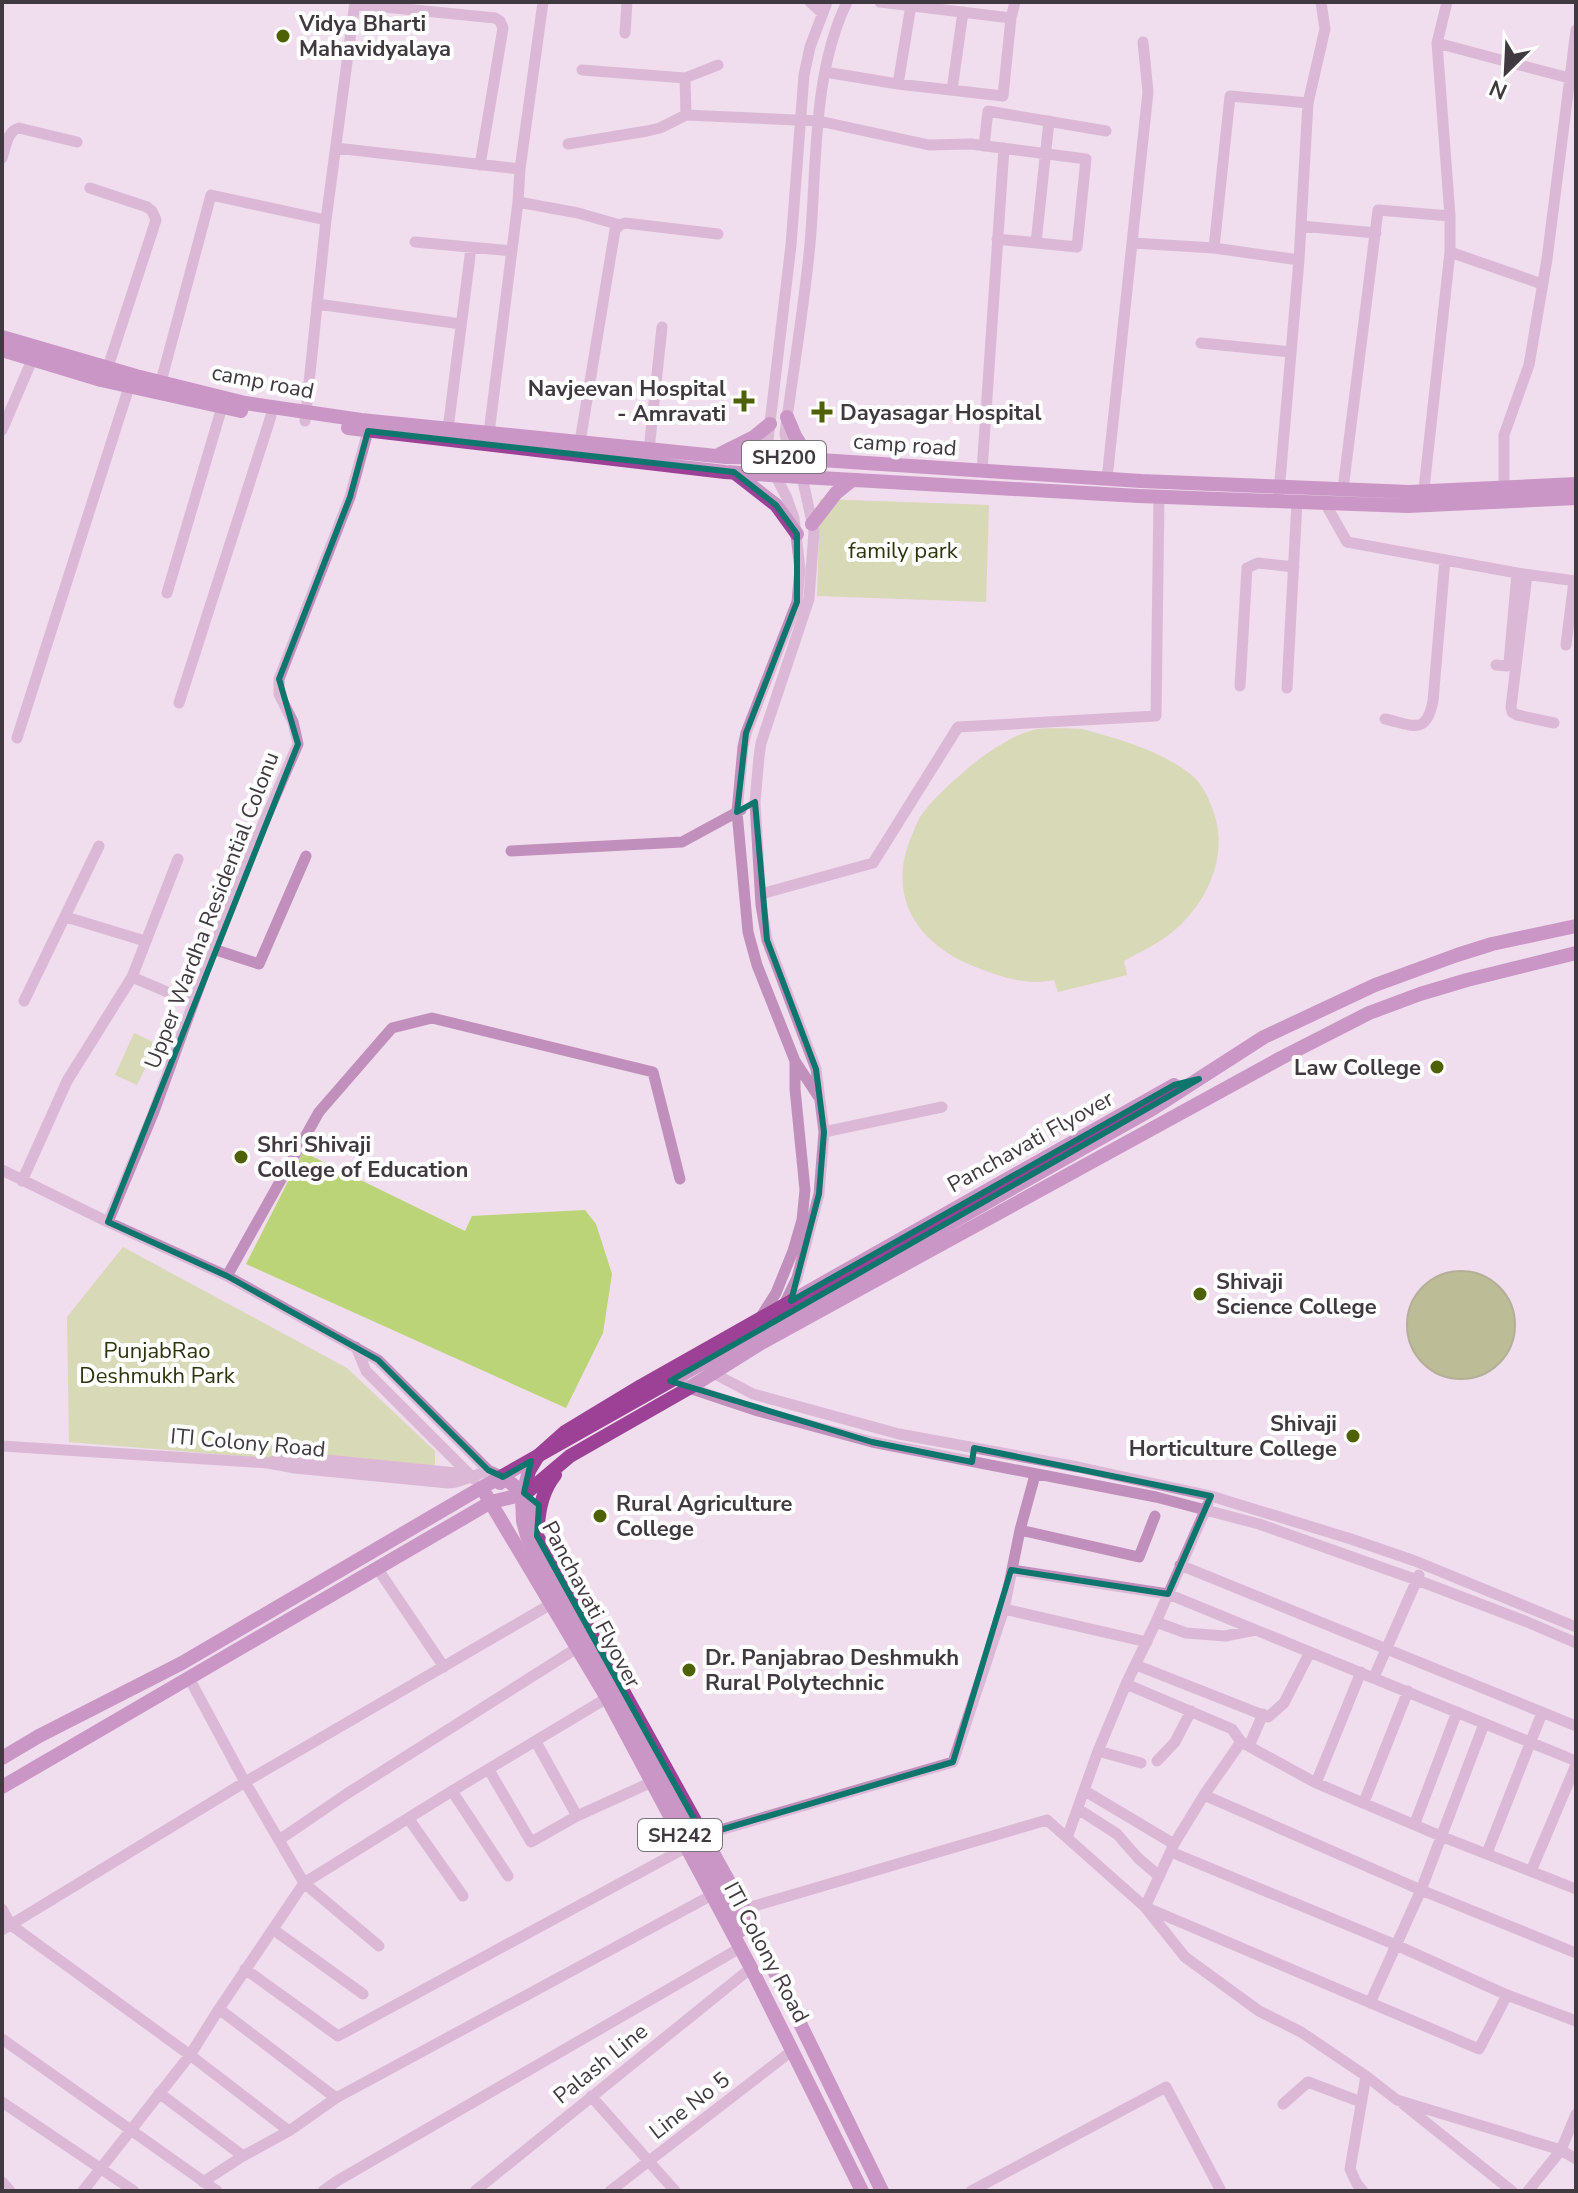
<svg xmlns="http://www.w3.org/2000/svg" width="1578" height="2193" font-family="'Nunito Sans',sans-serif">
	<rect width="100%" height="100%" fill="#f0dded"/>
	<path fill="#bad477" d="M820,499L989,505L986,602L817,596Z
		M1082,729C1118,739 1159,750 1189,773C1204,784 1211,803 1216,820C1227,864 1202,911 1166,937C1153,946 1138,953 1124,961L1127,975L1058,992L1054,980C1028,986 1002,977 978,968C918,946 885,897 912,835C915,828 918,819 923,813C935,797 951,783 966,770C981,756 1013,735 1033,730C1048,727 1067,729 1082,729Z
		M134,1033L157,1044L137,1085L115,1075Z
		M303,1152L465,1231L472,1216L585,1210L596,1224L612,1274L603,1333L566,1408L246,1264Z
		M123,1247L347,1368L435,1451V1464L427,1471L69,1442L67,1317Z"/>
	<path fill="#7c9430" stroke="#6a7934" stroke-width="2" d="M1407 1325a54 54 0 1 1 108 0a54 54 0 1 1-108 0Z"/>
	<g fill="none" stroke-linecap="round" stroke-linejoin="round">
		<path stroke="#c18fbb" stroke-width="11" d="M810,2L822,13
			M880,2L1011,18
			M355,4L495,18L500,21L503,28L480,165
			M625,33L627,2
			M1437,43L1569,78
			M582,70L685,78L718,65
			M825,72L898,84L1003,96L1011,18L1015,2
			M685,78L686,115
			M898,84L911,5
			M952,90L963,12
			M568,144L647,131L660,128L686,115L819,121L929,145L971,144L1086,159L1077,247L997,239
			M984,146L988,111L1106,131
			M336,148L520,169
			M2,158C6,147 7,131 19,128L77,142
			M90,188L147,207L152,211L156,220L108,367
			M518,202L578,213L620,225
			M1301,226L1376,233
			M415,242L512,251
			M1036,243L1049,121
			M1133,243L1214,248L1299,260
			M1214,248L1230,96L1308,103
			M1450,252L1542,284
			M317,304L461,324
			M1201,343L1291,352
			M159,389L211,195L326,220
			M305,421L326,220L355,2
			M448,429L471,248
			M2,430L32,360
			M489,433L518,202L520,169L543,2
			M580,442L615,230L620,225L625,223L718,234
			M649,450L662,327
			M982,471L1004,148
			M1107,479L1148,92L1143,42
			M1504,487V435L1529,365L1547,259L1576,30
			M1343,489L1378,210L1450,216
			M1279,492L1299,260L1308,103L1325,29L1321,2
			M1423,498L1450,252V216L1437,43L1447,2
			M1325,503L1347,542L1517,573L1576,581
			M1527,575L1511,707L1512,712L1517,715L1554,723
			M167,593L222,407
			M1566,645L1574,581
			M1496,665L1507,666L1509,663L1517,573
			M1240,686L1247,568L1258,563L1294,567
			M1287,688L1297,502
			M179,703L271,416
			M1385,719C1413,725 1426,736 1433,701L1445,560
			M17,738L129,387
			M511,851L682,842L741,810
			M761,894L873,863L958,727L1156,716L1159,496
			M66,917L145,941
			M213,949L259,964L306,856
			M132,977L193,1003
			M24,1001L99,846
			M818,1096L795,1061L757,965L748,932L737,812L743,747L746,733L797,602L800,569L794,518L786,496L766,457L791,245L804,75L810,47L827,2
			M824,1132L942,1107
			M2,1170L108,1222L227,1276L378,1360L488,1470L503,1477
			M22,1181L67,1081L132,977L178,859
			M108,1222L153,1114L213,949L257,838L298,744L293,722L279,694V679L350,497L368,431
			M227,1276L319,1112L392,1028L432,1018L653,1072L680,1179
			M784,1305L797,1278L819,1194L824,1132L816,1069L767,940L761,905L755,802L759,757L761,743L809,599L814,531L802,477L790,458L785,434C793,371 804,308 810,244C817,166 812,74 847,2
			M762,1315L776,1293L793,1251L802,1220L805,1190L795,1089V1062
			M356,1347L366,1371L474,1479
			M710,1368L713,1373L753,1394L899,1434L1078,1467L1211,1496L1351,1539L1415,1561L1576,1627
			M684,1384L689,1388L758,1411L872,1442L1156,1497L1259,1524L1417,1580L1525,1621L1576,1643
			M2,1446L268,1463L295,1468L448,1483C459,1483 477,1475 488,1470
			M272,1462L296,1457L456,1473L462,1478
			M1020,1530L1139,1557L1155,1516
			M1180,1565L1576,1726
			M377,1568L444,1667
			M1012,1570L1168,1594L1576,1761
			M1004,1609L1147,1642
			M1156,1622L1186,1633L1225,1636L1256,1630
			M1136,1665L1268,1717L1284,1703L1310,1652
			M1374,1677L1419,1575
			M189,1678L245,1782L304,1883L379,1946
			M1126,1684L1232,1729L1241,1742L1316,1783L1443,1837L1576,1889
			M536,1742L577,1816
			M1249,1746L1263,1714
			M1098,1751L1141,1763
			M1157,1761L1175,1742L1191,1711
			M489,1770L531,1842L577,1816L652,1782
			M1316,1783L1361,1672
			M452,1791L508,1876
			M1085,1791L1174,1844
			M1204,1795L1241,1742
			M1364,1802L1408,1691
			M1078,1809L1117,1834L1138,1858L1159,1876
			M408,1818L463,1896
			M1415,1823L1457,1712
			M703,1835L953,1762L1004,1609L1020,1530L1035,1475
			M1067,1838L1098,1751L1126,1684L1156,1622L1208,1504
			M279,1840L348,1793L577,1648
			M1171,1852L1396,1945L1507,1995L1576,2021
			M1487,1853L1542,1713
			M1531,1871L1576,1765
			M2,1909L11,1925L190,2055L289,2131
			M744,1909L1047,1820L1145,1907L1185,1957L1259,2011L1301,2032L1366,2076L1397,2100L1561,2150L1576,2159
			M2,1930L245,1782L551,1604
			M274,1930L363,1994
			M245,1969L338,2036L687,1847
			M1507,1995L1479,2049L1145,1907L1174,1844L1204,1795L1421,1890L1576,1953
			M1370,2003L1421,1890L1484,1724
			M219,2009L336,2098
			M2,2039L217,2191
			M159,2093L243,2156
			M591,2096L675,2191
			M2,2102L134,2191
			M1283,2104L1308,2082L1361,2102
			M1403,2104L1512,2191
			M2,2182L10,2191
			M203,2182L243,2156L289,2131L336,2098L712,1895
			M83,2191L190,2055L219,2009L304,1883L452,1791L607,1698
			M323,2191L337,2181L740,1948
			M475,2191L751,1968
			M610,2191L793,2050
			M971,2191L1166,2087L1221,2191
			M1363,2191L1357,2184L1350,2169L1366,2076
			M1528,2191L1561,2150L1576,2114"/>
		<path stroke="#9c4196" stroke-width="14" d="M2,337L136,376L245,403L361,420L726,457L790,458L1141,481L1409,492L1576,484
			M2,350L101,380L241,411
			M787,417L795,436L809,459
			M348,428L725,472L802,477L1139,496L1408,506L1576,498
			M720,454L754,437L770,424
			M735,473L776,505L797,534
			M812,524L836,493L852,480
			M500,1483L503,1477L525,1494L537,1536L744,1909L882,2191
			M486,1495L607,1698L751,1968L862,2191
			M538,1526C539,1507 543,1490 555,1475
			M2,1758L39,1736L182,1663L474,1492L1149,1111L1264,1037L1375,985L1457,955L1492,944L1576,926
			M2,1787L491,1502L525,1494L570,1456L689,1388L761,1343L1281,1058L1369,1013L1420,994L1467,980L1576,953"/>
		<path stroke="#9c4196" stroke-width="14" d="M741,1930L591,1650L546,1573L527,1536L523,1521L522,1498L529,1471L538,1456L565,1432L641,1386L1174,1085"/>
	</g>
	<path d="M0 0H1578V2193H0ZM368,431L734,472L776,505L797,534V602L746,733L737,812L755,802L767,940L816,1069L824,1132L819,1194L791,1301L1174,1085L1199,1079L670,1381L872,1442L972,1462L974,1448L1211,1496L1168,1594L1011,1570L953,1762L703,1835L537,1536L539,1505L524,1493L531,1461L503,1477L488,1470L378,1360L227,1276L108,1222L298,744L279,679L350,497Z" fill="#f0dded" fill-opacity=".55" fill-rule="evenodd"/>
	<path fill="none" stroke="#0f766e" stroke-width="6" stroke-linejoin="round" d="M368,431L734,472L776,505L797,534V602L746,733L737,812L755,802L767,940L816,1069L824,1132L819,1194L791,1301L1174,1085L1199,1079L670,1381L872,1442L972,1462L974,1448L1211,1496L1168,1594L1011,1570L953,1762L703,1835L537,1536L539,1505L524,1493L531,1461L503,1477L488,1470L378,1360L227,1276L108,1222L298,744L279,679L350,497Z"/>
	<g fill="#4f6107" stroke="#fff" stroke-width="3">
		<circle cx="283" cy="36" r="8"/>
		<path d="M740 389h8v8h8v8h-8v8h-8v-8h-8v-8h8z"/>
		<path d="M818 400h8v8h8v8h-8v8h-8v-8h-8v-8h8z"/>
		<circle cx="1437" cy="1067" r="8"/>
		<circle cx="241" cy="1157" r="8"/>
		<circle cx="1200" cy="1294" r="8"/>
		<circle cx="1353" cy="1436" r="8"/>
		<circle cx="600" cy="1516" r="8"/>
		<circle cx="689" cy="1670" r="8"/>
	</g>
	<g text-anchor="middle" stroke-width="8" stroke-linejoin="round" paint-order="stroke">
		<g fill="#fff" stroke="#797479" stroke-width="2">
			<rect x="742" y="441" width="84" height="32" rx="6"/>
			<rect x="638" y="1819" width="84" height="32" rx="6"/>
		</g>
		<g font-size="20" font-weight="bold" fill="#40393f">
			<text x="784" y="464">SH200</text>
			<text x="680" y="1842">SH242</text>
		</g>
		<g font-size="22" font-weight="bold" fill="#40393f" stroke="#fff" text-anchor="start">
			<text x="299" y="31">Vidya Bharti<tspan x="299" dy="25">Mahavidyalaya</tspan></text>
			<text x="726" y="396" text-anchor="end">Navjeevan Hospital<tspan x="726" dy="25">- Amravati</tspan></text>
			<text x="840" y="420">Dayasagar Hospital</text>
			<text x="1421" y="1075" text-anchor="end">Law College</text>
			<text x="257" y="1152">Shri Shivaji<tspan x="257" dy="25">College of Education</tspan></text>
			<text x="1216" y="1289">Shivaji<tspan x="1216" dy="25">Science College</tspan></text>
			<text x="1337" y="1431" text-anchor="end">Shivaji<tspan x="1337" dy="25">Horticulture College</tspan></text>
			<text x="616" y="1511">Rural Agriculture<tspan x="616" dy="25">College</tspan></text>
			<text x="705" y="1665">Dr. Panjabrao Deshmukh<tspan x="705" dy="25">Rural Polytechnic</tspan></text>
		</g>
		<g font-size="22" fill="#40393f" stroke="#fff">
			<text transform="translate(263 381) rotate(11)" y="8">camp road</text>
			<text transform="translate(905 444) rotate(4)" y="8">camp road</text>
			<text transform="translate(211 910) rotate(-69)" y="8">Upper Wardha Residential Colonu</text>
			<text transform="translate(1030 1141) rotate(-29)" y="8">Panchavati Flyover</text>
			<text transform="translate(248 1442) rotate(5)" y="8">ITI Colony Road</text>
			<text transform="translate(592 1604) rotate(62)" y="8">Panchavati Flyover</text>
			<text transform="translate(767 1952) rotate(62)" y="8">ITI Colony Road</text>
			<text transform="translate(600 2063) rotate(-39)" y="8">Palash Line</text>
			<text transform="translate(689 2105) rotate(-38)" y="8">Line No 5</text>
		</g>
		<g font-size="22" fill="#2b350c" stroke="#fff">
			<text x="903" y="558">family park</text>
			<text x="157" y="1358">PunjabRao<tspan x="157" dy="25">Deshmukh Park</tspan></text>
		</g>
	</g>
	<rect width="1578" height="2193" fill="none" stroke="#40393f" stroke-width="8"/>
	<g transform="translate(1506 72) rotate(204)" stroke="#ffffff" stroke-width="6" paint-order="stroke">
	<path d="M0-6L14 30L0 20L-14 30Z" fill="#40393f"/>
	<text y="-12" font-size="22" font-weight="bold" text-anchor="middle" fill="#40393f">N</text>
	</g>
</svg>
